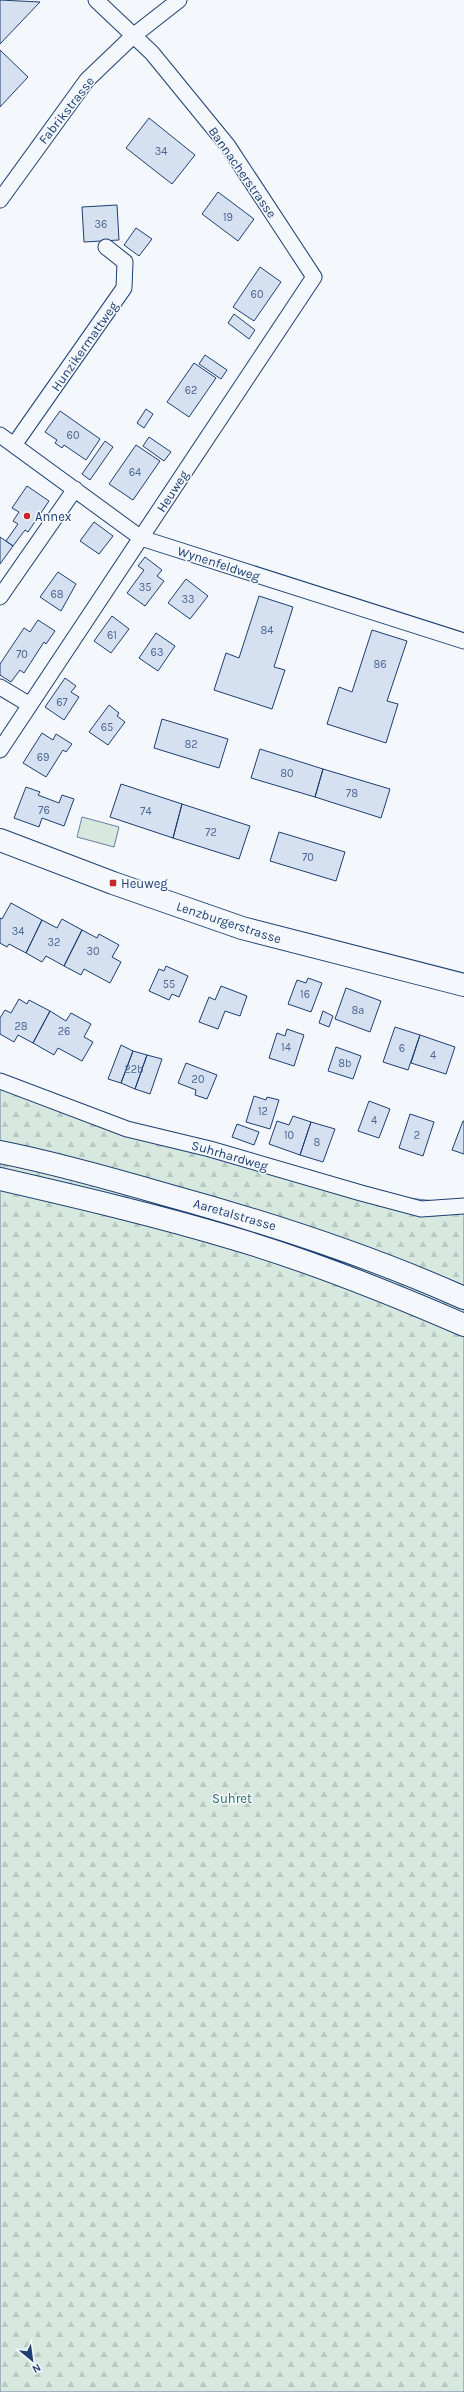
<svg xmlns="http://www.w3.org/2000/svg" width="464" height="2392" font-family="Karla,sans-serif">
	<defs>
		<pattern id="forest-firs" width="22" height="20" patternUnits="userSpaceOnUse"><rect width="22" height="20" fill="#d7e8df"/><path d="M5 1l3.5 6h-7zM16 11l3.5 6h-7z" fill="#b8c8c3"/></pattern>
	</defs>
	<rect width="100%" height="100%" fill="#f4f7fb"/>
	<path fill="url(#forest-firs)" stroke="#687fa3" d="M0,1081L127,1129L361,1193L464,1204V2392H0Z"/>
	<path fill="#d7e8df" stroke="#687fa3" d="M82,817L119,827L114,847L77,837Z"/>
	<path fill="#d5e0f0" stroke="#1d3f73" d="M0,0L40,2L0,44Z
		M0,50L28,77L0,107Z
		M149,118L195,155L172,184L126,148Z
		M218,192L254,219L238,241L202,214Z
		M117,205L119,240L84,242L82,207Z
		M136,228L152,239L139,256L124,245Z
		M260,267L281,282L254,321L233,307Z
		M234,314L255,330L249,339L228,323Z
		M205,355L227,370L221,379L199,364Z
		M194,363L216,378L189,417L167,402Z
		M146,409L153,414L144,428L137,423Z
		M60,411L100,439L86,460L64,445L62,448L55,443L57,440L45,432Z
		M149,437L171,452L164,461L143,446Z
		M105,441L113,447L90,480L82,474Z
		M136,445L160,461L133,500L109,484Z
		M27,486L49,501L28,532L25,530L13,546L6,541L18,524L13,521L19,512L12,508Z
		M94,522L113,536L99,554L80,541Z
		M0,537L13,546L0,564Z
		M145,557L162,570L157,576L164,581L145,606L127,593L144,570L138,566Z
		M58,572L76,584L61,611L40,597Z
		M186,579L208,596L190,619L168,603Z
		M259,596L293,607L274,667L285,670L272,709L214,690L226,653L239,658Z
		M112,616L129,629L111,653L94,641Z
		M38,620L55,631L46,644L44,642L24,673L20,670L11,682L0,675V664L24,628L30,632Z
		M372,630L407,641L387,701L398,704L386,743L327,724L339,687L352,692Z
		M156,633L175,646L158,671L139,658Z
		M65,678L76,686L71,692L79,697L64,720L45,707Z
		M109,705L119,713L117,716L125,722L108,745L89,732Z
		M162,719L228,739L219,768L154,748Z
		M42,733L53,740L56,734L72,744L66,752L63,750L46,777L23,763Z
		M260,749L323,769L315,797L251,778Z
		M323,769L390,789L381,818L315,797Z
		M121,784L182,804L173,838L110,817Z
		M26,787L40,792L38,795L59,803L62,795L74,799L64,826L42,818L39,827L14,818Z
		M182,804L250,826L239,859L173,838Z
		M279,832L345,852L336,881L270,861Z
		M11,903L42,920L26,953L9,944L7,947L0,943V918L2,919Z
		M62,919L82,930L64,966L46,956L42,962L26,953L42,920L57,928Z
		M82,930L97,938L99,934L119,945L112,957L121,962L110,983L84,969L81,975L64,966Z
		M166,966L188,976L179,997L172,994L169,1000L149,991L159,969L164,971Z
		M308,978L322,983L311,1012L288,1004L297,980L306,983Z
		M221,986L247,996L240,1016L225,1011L218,1029L199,1022L209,997L215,1000Z
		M346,988L381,1001L370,1032L335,1019Z
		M19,999L27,1004L29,1000L50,1011L33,1043L18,1035L14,1042L0,1034V1018L5,1010L11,1013Z
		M50,1011L66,1021L71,1013L91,1024L84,1037L93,1042L82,1061L58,1048L54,1055L33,1043Z
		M323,1011L333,1016L329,1027L319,1023Z
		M395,1027L420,1035L408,1070L383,1062Z
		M287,1029L304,1035L294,1066L269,1058L277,1033L285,1036Z
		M420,1035L455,1047L446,1074L411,1063Z
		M121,1045L133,1051L121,1083L108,1079Z
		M336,1047L361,1056L353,1079L328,1071Z
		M133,1051L147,1055L135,1089L121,1083Z
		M147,1055L162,1059L150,1094L135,1089Z
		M186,1063L217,1075L207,1099L195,1095L196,1090L178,1083Z
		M254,1096L266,1100L267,1097L279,1100L270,1129L246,1122Z
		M369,1101L390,1109L379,1138L358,1131Z
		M410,1114L434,1122L423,1156L399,1148Z
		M293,1116L311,1122L300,1155L269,1144L277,1121L289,1125Z
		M463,1121H464V1154L452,1150Z
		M311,1122L335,1129L323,1162L300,1155Z
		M237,1124L259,1132L254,1145L232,1137Z"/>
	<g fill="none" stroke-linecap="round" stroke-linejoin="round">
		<g stroke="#1d3f73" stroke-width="17">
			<path id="minor" d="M0,200L87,80L133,36L179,0
				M0,435L141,538L464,641
				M14,445L124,288L125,262L106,247
				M0,597L75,489
				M0,687L30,705
				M0,750L314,277L228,146L152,53L96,0
				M0,1081L127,1129L210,1149L361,1193L421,1209L464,1206"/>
		</g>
		<g stroke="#1d3f73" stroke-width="24">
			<path id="secondary" d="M0,840L113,883L242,928L464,985"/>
		</g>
		<g stroke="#1d3f73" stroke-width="24">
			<path id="motorway" d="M0,1152C56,1163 112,1179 167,1195C269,1223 368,1255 464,1298
				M0,1179C78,1197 155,1215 232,1238C311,1261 388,1292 464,1325"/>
		</g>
		<use href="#minor" stroke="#f4f7fb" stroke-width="15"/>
		<use href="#secondary" stroke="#f4f7fb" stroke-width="22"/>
		<use href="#motorway" stroke="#f4f7fb" stroke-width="22"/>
	</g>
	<g fill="#c62828" stroke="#f4f7fb" stroke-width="1.5">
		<circle cx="27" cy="516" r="4"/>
		<rect x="109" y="879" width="8" height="8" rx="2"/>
	</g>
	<g text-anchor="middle" stroke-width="3" stroke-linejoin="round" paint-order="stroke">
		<g font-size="11" fill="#4b6792">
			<text x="161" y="155">34</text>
			<text x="228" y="221">19</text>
			<text x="101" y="228">36</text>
			<text x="257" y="298">60</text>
			<text x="191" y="394">62</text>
			<text x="73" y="439">60</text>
			<text x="135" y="476">64</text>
			<text x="145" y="591">35</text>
			<text x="57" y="598">68</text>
			<text x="188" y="603">33</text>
			<text x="267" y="634">84</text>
			<text x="112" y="639">61</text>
			<text x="157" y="656">63</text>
			<text x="22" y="658">70</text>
			<text x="380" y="668">86</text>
			<text x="62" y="706">67</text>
			<text x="107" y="731">65</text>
			<text x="191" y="748">82</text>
			<text x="43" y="761">69</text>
			<text x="287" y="777">80</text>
			<text x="352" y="797">78</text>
			<text x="44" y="814">76</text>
			<text x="146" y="815">74</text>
			<text x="211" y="836">72</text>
			<text x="308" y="861">70</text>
			<text x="18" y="935">34</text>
			<text x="54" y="946">32</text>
			<text x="93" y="955">30</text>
			<text x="169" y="988">55</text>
			<text x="305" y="998">16</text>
			<text x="358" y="1014">8a</text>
			<text x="21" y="1030">28</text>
			<text x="64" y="1035">26</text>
			<text x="286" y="1051">14</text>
			<text x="402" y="1052">6</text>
			<text x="433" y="1059">4</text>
			<text x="345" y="1067">8b</text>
			<text x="134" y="1073">22b</text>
			<text x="198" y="1083">20</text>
			<text x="263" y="1115">12</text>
			<text x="374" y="1124">4</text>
			<text x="289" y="1139">10</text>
			<text x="417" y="1139">2</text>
			<text x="317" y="1146">8</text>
		</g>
		<g font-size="13" fill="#1d3f73" stroke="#f4f7fb">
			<text transform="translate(66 110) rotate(-52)" y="5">Fabrikstrasse</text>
			<text transform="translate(243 172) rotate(55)" y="5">Bannacherstrasse</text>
			<text transform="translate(84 346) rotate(-55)" y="5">Hunzikermattweg</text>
			<text transform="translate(172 491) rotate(-57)" y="5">Heuweg</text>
			<text transform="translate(219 563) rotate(18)" y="5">Wynenfeldweg</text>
			<text transform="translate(229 922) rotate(18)" y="5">Lenzburgerstrasse</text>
			<text transform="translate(230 1155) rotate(16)" y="5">Suhrhardweg</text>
			<text transform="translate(235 1214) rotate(16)" y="5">Aaretalstrasse</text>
		</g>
		<g font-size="13" fill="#1d3f73" stroke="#f4f7fb" text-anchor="start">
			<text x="35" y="521">Annex</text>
			<text x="121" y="888">Heuweg</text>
		</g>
		<g font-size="13" fill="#2c6c60" stroke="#f4f7fb">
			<text x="232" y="1803">Suhret</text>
		</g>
	</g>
	<g transform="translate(32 2360) rotate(151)" stroke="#f4f7fb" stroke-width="3" paint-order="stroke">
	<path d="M0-3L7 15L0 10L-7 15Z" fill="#1d3f73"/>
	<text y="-6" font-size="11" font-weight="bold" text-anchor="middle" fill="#1d3f73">N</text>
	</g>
</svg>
